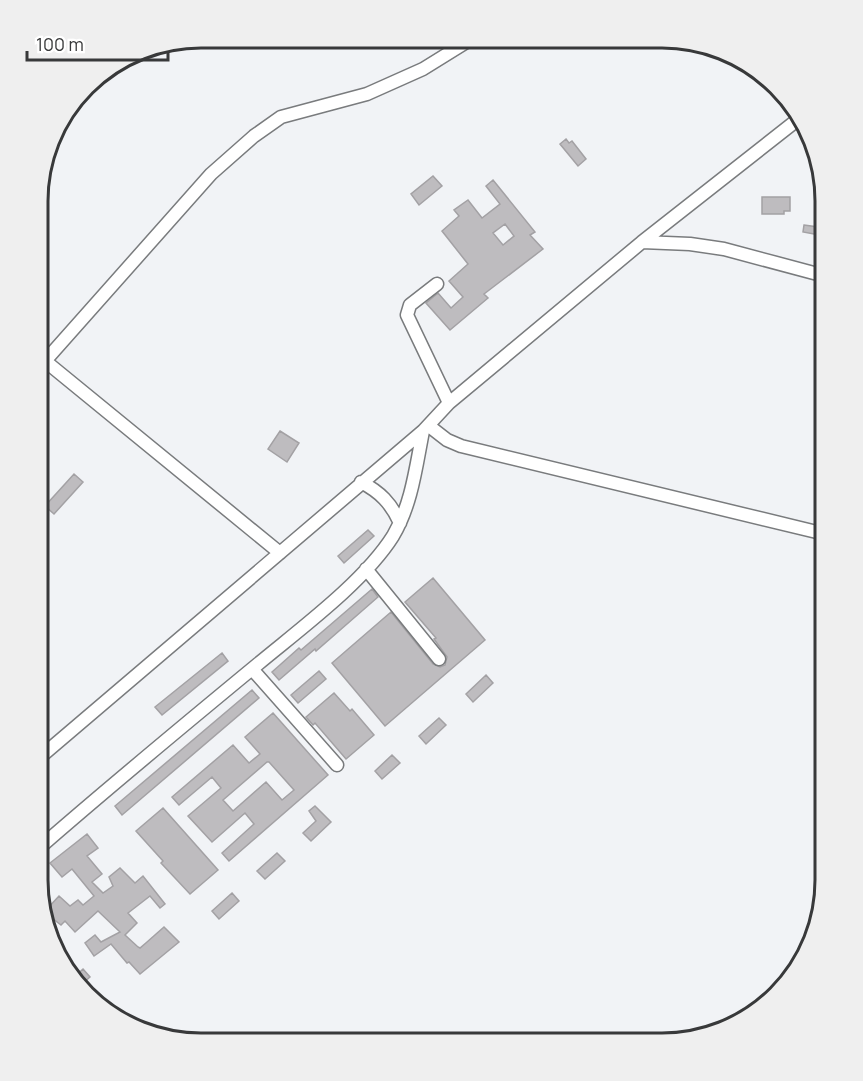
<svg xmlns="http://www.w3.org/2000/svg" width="863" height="1081" font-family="Manrope,sans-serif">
	<rect width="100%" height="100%" fill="#f1f3f6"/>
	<path fill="#bebcbf" stroke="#a3a1a4" stroke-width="1.5" fill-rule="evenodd" d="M566,139L569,143L572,141L586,159L578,166L560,144Z
		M433,176L442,186L419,205L411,194Z
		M493,180L535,232L530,235L543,249L484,294L488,298L450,330L426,303L438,293L451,308L463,297L449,281L468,264L442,231L459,216L454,210L468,200L482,218L500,204L486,186ZM505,224L514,236L503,245L493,233Z
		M762,197H790V211H784V214H762Z
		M804,225L825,228V236L803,232Z
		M280,431L299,443L287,462L268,449Z
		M74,474L83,482L54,514L45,506Z
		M368,530L374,536L344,563L338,556Z
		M433,578L485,640L385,726L332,663L391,612L433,664L440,667L445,665L447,657L434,639L436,638L405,602Z
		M372,589L378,597L316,651L315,649L279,680L272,672L299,648L301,650Z
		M222,653L228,661L162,715L155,707Z
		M319,671L326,679L298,703L291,695Z
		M486,675L493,683L473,702L466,694Z
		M252,690L259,698L122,815L115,806Z
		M334,693L350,711L352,709L374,735L346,759L315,723L313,725L306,717Z
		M273,713L328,775L229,861L222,853L254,824L245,813L212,842L188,816L221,788L212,777L179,805L172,797L233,745L249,763L260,754L245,737ZM267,762H269L294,790L282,800L266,782L233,811L223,800Z
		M439,718L446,725L426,744L419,736Z
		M392,755L400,763L382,779L375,771Z
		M315,806L331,822L311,841L303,833L316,821L309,811Z
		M163,808L218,870L190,894L161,863L163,861L136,831Z
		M87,834L98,848L87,856L102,874L92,882L103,893L113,886L109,877L120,868L135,883L143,876L165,904L160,908L150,896L128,913L137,923L125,935L138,947L140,948L147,942L164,927L179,942L140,974L129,962L127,963L111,944L94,956L85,943L95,935L101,942L120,932L98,911L75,932L65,921L61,925L47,914L46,910L59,896L70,906L78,900L83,905L94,896L72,869L62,877L50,863Z
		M277,853L285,861L265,879L257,871Z
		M232,893L239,901L219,919L212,911Z
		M83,969L90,977L81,985L74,977Z"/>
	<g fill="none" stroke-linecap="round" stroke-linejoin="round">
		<g stroke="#797b7d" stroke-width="15">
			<path id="minor" d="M642,242L690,244L724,249L825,276
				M437,284L410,305L407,315L449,403
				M39,356L280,553
				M45,361L211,174L254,136L281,117L367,94L423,69L473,38
				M429,426L447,440L461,446L825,534
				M361,482C380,492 391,503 400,523
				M366,569L439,659
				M252,669L337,765
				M38,759L423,431L449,403L642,242L801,117
				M38,849C110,786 184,725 258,664C300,629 364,582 393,536C412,504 416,466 423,431"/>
		</g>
		<use href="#minor" stroke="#fff" stroke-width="12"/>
	</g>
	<path d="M0 0H863V1081H0ZM201 48H662A153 153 0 0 1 815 201V880A153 153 0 0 1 662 1033H201A153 153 0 0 1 48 880V201A153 153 0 0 1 201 48Z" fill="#efefef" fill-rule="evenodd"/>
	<path fill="none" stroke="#38393a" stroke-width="3" d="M201 48H662A153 153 0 0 1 815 201V880A153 153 0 0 1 662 1033H201A153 153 0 0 1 48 880V201A153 153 0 0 1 201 48Z"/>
	<path d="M27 51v9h141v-9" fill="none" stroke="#38393a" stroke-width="3"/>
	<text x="36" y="51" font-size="18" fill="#38393a" stroke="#ffffff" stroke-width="4.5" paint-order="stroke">100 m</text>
</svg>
